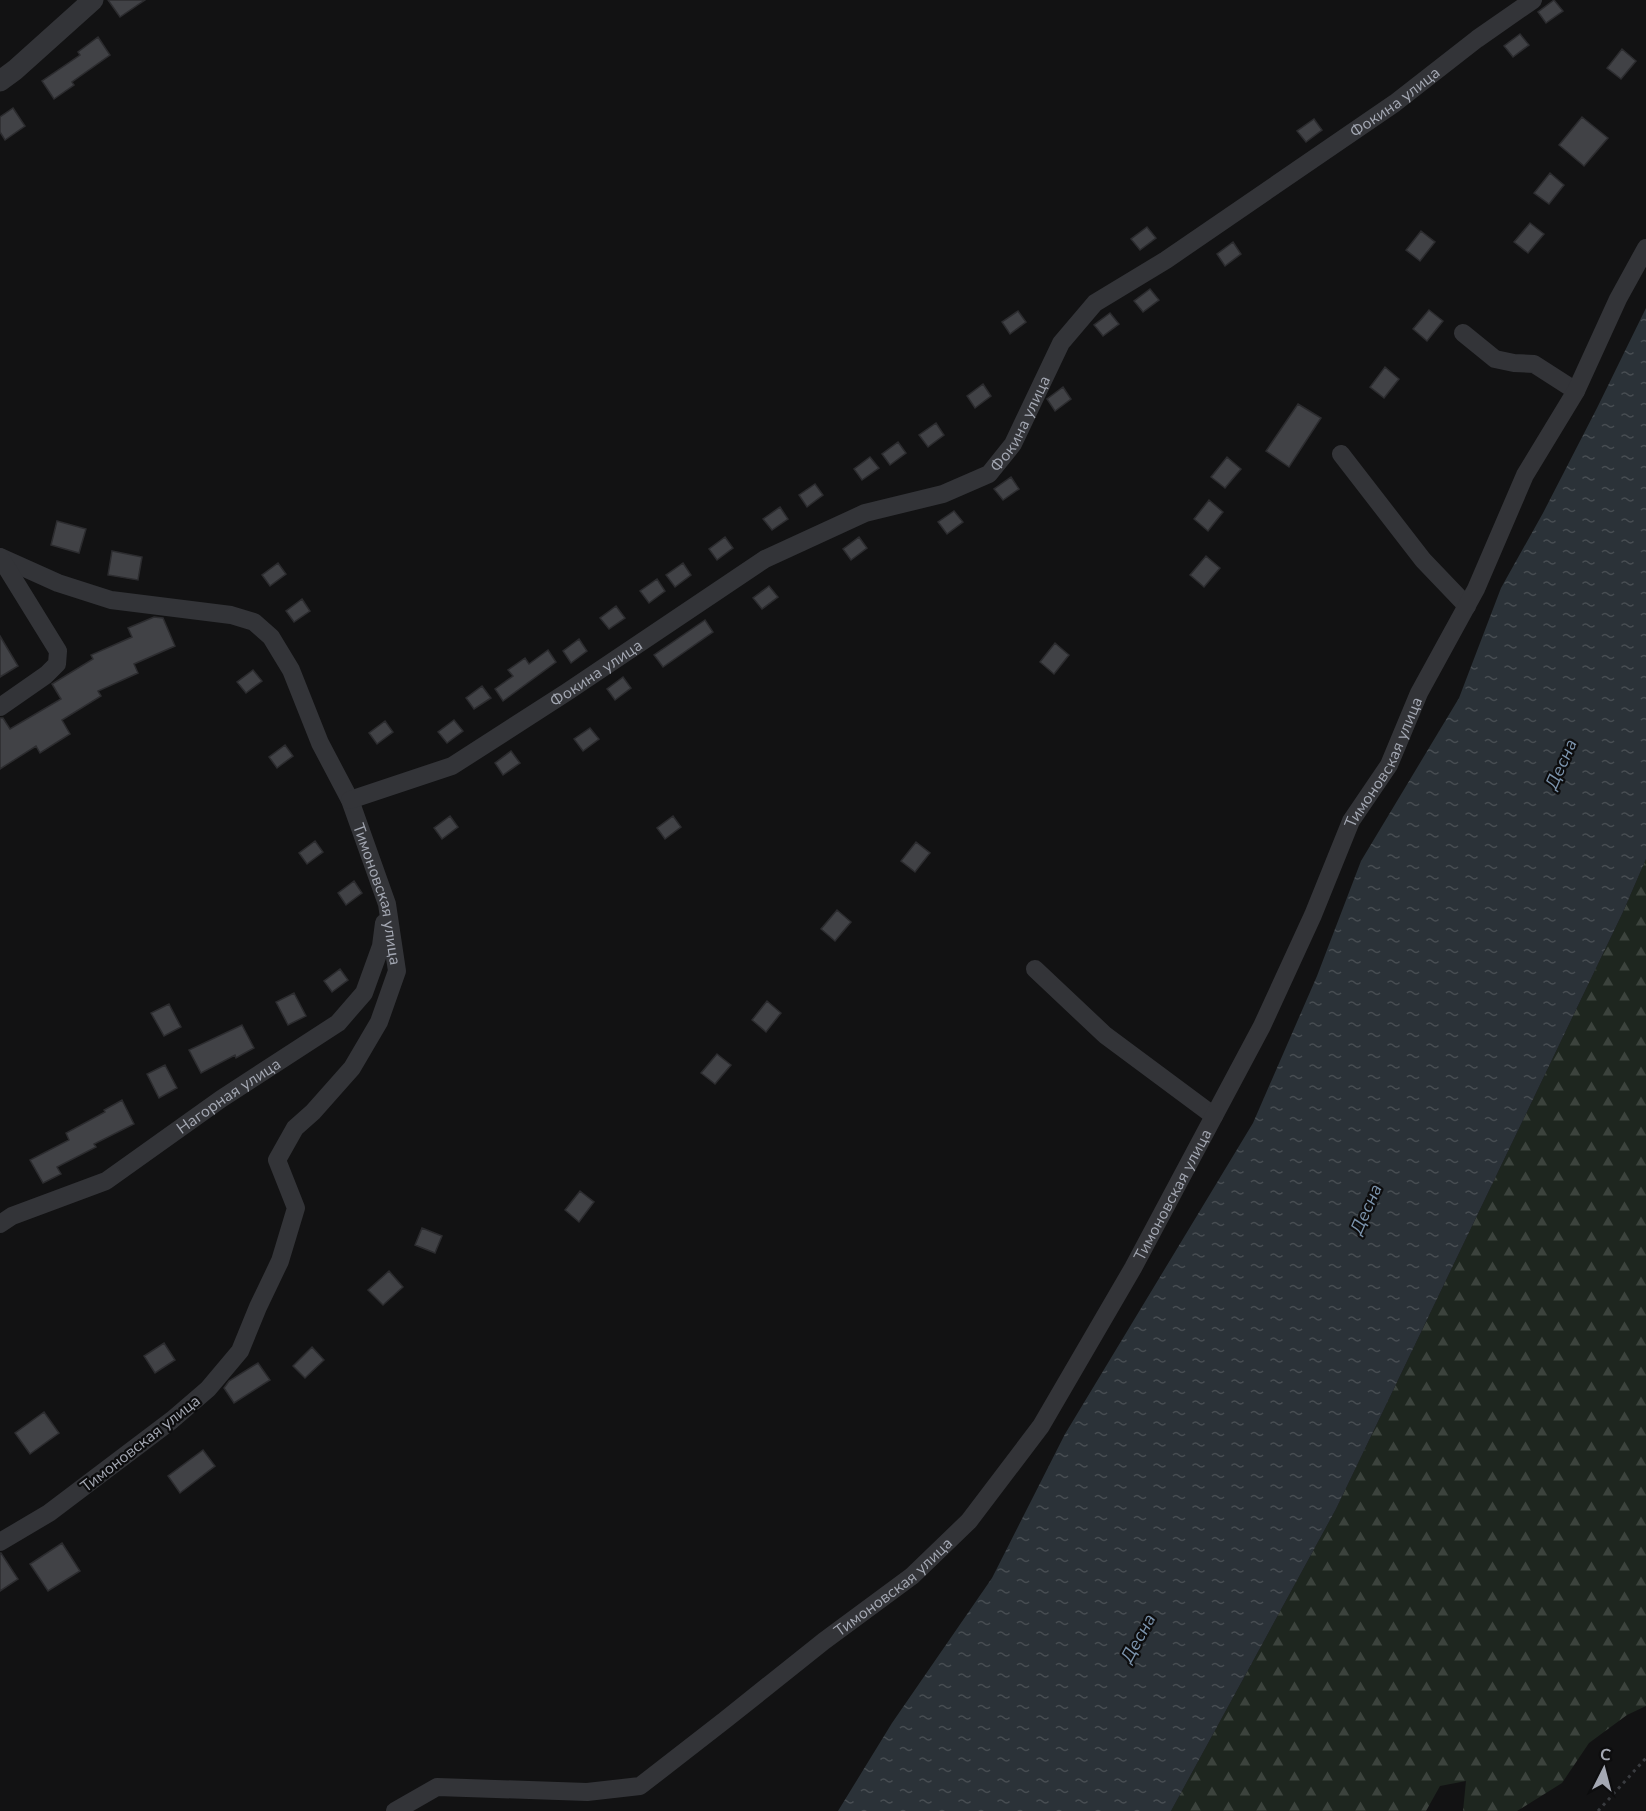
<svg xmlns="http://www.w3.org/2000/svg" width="1646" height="1811" font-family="'Nunito Sans',sans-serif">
	<defs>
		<pattern id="forest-firs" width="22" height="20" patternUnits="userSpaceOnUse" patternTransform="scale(1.5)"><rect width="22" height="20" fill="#1e261f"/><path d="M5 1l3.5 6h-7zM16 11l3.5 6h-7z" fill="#3c433d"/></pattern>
		<pattern id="water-ripples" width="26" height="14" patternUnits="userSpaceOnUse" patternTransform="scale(1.5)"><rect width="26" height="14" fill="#2b3238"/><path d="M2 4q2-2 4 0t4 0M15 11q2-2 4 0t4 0" fill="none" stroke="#474d52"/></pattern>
	</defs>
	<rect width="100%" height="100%" fill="#121213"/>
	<path fill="url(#forest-firs)" d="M1646,859V1706L1627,1715L1589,1743L1562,1783L1517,1811H1463L1466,1781L1440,1786L1426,1811H1171L1336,1509L1623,912Z"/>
	<path fill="url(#water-ripples)" d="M1646,308V859L1623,912L1336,1509L1171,1811H838L892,1723L992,1578L1065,1434L1253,1123L1317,976L1361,861L1459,698L1501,588L1543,513L1597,408Z"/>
	<path fill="#414246" stroke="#2c2c2f" stroke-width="1.5" d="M108,0H145L120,17Z
		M1554,0L1563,11L1546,23L1538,12Z
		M1520,34L1529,45L1513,57L1504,46Z
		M98,37L110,55L72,82L74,85L54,99L42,81L80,55L78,52Z
		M1622,49L1636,61L1621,79L1607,68Z
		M13,108L25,126L5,140L0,132V117Z
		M1582,117L1608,138L1584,166L1559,145Z
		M1314,119L1322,130L1306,142L1297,131Z
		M1550,173L1564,185L1549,204L1534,193Z
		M1530,223L1544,234L1528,253L1514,242Z
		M1147,227L1156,238L1140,250L1131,239Z
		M1421,231L1435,242L1420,261L1406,250Z
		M1233,242L1241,254L1225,266L1217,254Z
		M1150,289L1159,300L1143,312L1134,301Z
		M1429,310L1443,321L1427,341L1413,329Z
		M1018,311L1026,322L1010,334L1002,322Z
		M1110,313L1119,324L1103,336L1094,325Z
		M1385,367L1399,379L1384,398L1370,387Z
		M983,384L991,396L975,408L967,396Z
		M1063,387L1071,399L1055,411L1047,399Z
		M1298,404L1321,418L1289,467L1266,451Z
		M936,423L944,435L928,447L919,435Z
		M898,442L906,453L890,465L882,454Z
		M870,457L879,468L862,480L854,469Z
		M1227,457L1241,469L1225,488L1211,477Z
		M1011,477L1019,489L1003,500L994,489Z
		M815,484L823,495L807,507L799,495Z
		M1209,500L1223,512L1208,531L1194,519Z
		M780,507L788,519L772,530L763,519Z
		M954,511L963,522L947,534L938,522Z
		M57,521L86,529L79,553L51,545Z
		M725,537L733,548L717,560L709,549Z
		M859,537L867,548L851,560L843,549Z
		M112,551L142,557L138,580L108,575Z
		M1206,556L1220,568L1204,587L1190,575Z
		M278,563L286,574L270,586L262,575Z
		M683,563L691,575L675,587L666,575Z
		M657,579L665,591L649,603L640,591Z
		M769,586L778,597L762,609L753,598Z
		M302,599L310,611L294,622L286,611Z
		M616,606L625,618L609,629L600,618Z
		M154,617L163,618L175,646L134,664L138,673L98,691L101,696L62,720L70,734L40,753L36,746L0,769V718H3L10,729L61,699L52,684L93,659L91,655L132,637L128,628Z
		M705,620L713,632L663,667L654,655Z
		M0,636L18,666L0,677Z
		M579,639L587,651L571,663L563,651Z
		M1055,643L1069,655L1054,674L1040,662Z
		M548,650L556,662L503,701L495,689L513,676L508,670L525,658L529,664Z
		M253,670L262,681L246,693L237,682Z
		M623,677L631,688L615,700L607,689Z
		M482,686L491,698L474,709L466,698Z
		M454,720L463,731L447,743L438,732Z
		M385,721L393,732L377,744L369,733Z
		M590,728L599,739L583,751L574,739Z
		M285,745L293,756L277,768L269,757Z
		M511,751L520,763L503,775L495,763Z
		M450,816L458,827L442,839L434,828Z
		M673,816L681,827L665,839L657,828Z
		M315,841L323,852L307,864L299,853Z
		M916,842L930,853L915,872L901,861Z
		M354,881L362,893L346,905L338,893Z
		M837,910L851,922L835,941L821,929Z
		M340,969L348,980L332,992L324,981Z
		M294,993L306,1016L288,1025L276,1002Z
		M767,1001L781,1013L766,1032L752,1020Z
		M169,1004L181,1027L164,1036L151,1013Z
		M242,1025L254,1048L236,1058L235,1055L201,1073L189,1050Z
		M717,1054L731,1065L715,1084L701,1073Z
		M165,1065L177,1088L159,1098L147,1074Z
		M122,1100L134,1124L94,1144L96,1147L57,1167L61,1174L43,1183L30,1160L69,1140L66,1133L105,1112L104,1110Z
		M580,1191L594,1202L579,1222L565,1210Z
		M422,1228L442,1236L435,1253L415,1245Z
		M389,1271L403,1287L383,1305L368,1290Z
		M164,1343L175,1360L155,1373L144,1356Z
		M312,1347L324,1360L305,1378L293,1366Z
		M258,1363L270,1380L234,1403L224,1388L229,1381Z
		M44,1412L59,1433L30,1454L15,1433Z
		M203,1450L215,1466L180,1493L168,1476Z
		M62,1543L80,1571L48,1591L30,1564Z
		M0,1553H1L18,1579L0,1591Z"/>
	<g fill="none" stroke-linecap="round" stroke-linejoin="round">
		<path stroke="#393b3f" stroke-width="3" stroke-dasharray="3 4.5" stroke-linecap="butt" d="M1598,1811L1646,1758"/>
		<g stroke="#333438" stroke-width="18">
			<path d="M1463,333L1495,359L1514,363L1534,364L1576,391"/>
			<path d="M1341,454L1423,560L1467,606"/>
			<path id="s1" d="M0,557L58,583L111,600L231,615L254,622L271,637L291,670L320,743L350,800L387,904L397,971L379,1022L352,1068L313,1112L295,1128L277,1160L296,1208L280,1261L258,1307L240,1351L208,1389L172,1420L49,1513L0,1542"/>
			<path d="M0,557L58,651L57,664L46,675L0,707"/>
			<path id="s2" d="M350,800L452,766L567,692L765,559L865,513L943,494L989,474L1013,444L1061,343L1095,303L1166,260L1395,103L1477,39L1533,0"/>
			<path d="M1035,969L1105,1035L1214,1116"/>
			<path id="s3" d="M0,1224L12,1216L106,1181L221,1099L338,1023L364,993L381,946L384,923"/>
			<path id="s4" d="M395,1811L437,1787L587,1792L640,1786L725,1720L824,1641L912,1576L969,1521L1041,1426L1133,1268L1262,1026L1313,915L1351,821L1389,765L1419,693L1476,589L1525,475L1576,391L1618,299L1646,248"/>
		</g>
		<path stroke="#333438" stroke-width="21" d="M0,81L15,70L93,0"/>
	</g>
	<g text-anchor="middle" stroke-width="4.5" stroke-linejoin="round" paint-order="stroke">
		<g font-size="16" fill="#a4a8b3" stroke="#0d0d0e">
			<text dy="6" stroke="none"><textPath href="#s2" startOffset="1287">Фокина улица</textPath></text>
			<text dy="6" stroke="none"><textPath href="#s2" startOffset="783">Фокина улица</textPath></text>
			<text dy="6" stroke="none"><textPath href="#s2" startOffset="279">Фокина улица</textPath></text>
			<text dy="6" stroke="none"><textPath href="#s4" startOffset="1542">Тимоновская улица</textPath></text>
			<text dy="6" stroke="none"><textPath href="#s1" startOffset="567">Тимоновская улица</textPath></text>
			<text dy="6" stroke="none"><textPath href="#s3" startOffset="264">Нагорная улица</textPath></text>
			<text dy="6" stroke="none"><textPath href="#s4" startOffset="1060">Тимоновская улица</textPath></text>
			<text transform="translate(140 1443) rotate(-38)" y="6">Тимоновская улица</text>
			<text dy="6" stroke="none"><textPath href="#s4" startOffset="574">Тимоновская улица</textPath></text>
		</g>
		<g font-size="18" font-style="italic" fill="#7c94ad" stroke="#0d0d0e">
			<text transform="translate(1561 764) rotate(-66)" y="6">Десна</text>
			<text transform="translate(1366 1209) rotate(-66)" y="6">Десна</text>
			<text transform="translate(1138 1638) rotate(-61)" y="6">Десна</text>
		</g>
	</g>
	<g transform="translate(1604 1769) rotate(6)" stroke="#0d0d0e" stroke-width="4.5" paint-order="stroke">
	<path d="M0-4.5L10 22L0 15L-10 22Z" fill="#a4a8b3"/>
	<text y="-9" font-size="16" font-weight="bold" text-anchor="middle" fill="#a4a8b3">С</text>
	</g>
</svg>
